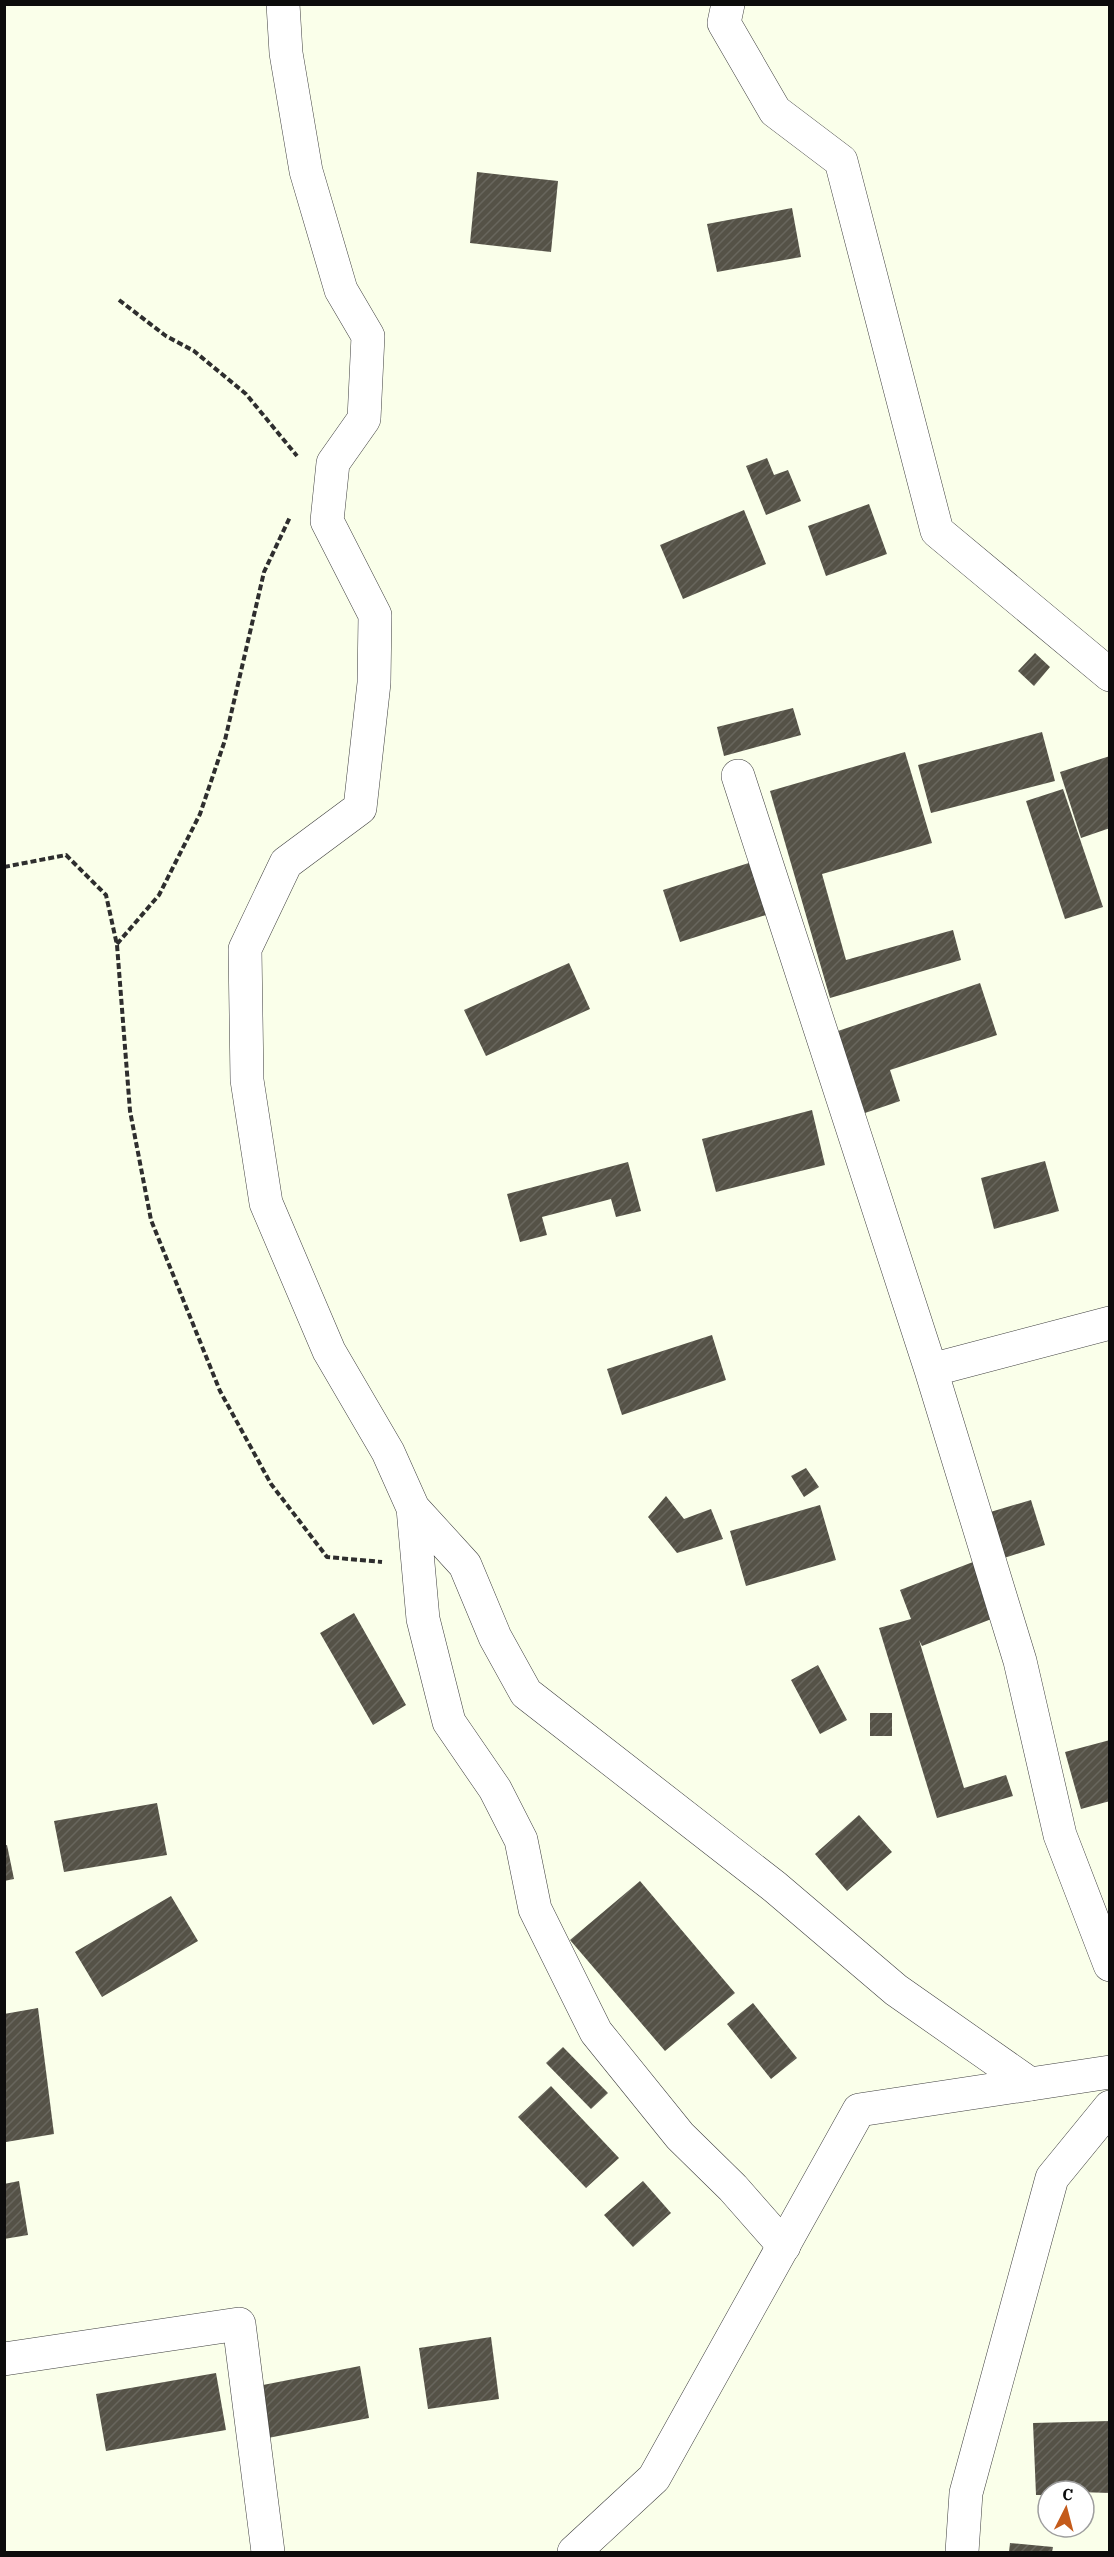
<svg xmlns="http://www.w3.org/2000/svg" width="1114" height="2557" font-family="'IBM Plex Serif',serif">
	<defs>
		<pattern id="building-hatch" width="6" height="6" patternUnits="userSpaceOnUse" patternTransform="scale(1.5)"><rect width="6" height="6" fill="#555247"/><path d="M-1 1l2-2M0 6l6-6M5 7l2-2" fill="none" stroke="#68665d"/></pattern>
	</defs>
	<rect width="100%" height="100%" fill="#faffea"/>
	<path fill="url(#building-hatch)" d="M477,172L558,181L551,252L470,243Z
		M792,208L801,257L717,272L707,224Z
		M767,458L774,475L788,470L801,501L766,515L746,466Z
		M869,504L887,554L826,576L808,526Z
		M744,510L766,564L683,599L660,545Z
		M1035,653L1050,667L1034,686L1018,671Z
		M793,708L801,735L724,756L717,727Z
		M1042,732L1055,781L931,813L918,765Z
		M905,752L932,843L822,874L846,960L953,930L961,960L830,998L770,791Z
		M1110,756V828L1081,838L1060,772Z
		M1063,789L1103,907L1065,919L1026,801Z
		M752,862L769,914L680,942L663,890Z
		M569,963L590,1009L486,1056L464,1010Z
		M980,983L997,1035L890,1070L900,1101L865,1113L838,1031Z
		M812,1110L825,1165L716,1192L702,1139Z
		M1045,1161L1059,1211L994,1229L981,1178Z
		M628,1162L641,1211L616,1217L611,1199L542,1217L547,1235L520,1242L507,1194Z
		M712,1335L726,1380L622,1415L607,1369Z
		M806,1468L819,1487L804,1497L791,1476Z
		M666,1496L684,1519L711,1509L723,1539L677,1553L648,1517Z
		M1031,1500L1045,1545L1001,1559L987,1513Z
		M820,1505L836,1560L746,1586L730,1531Z
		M973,1562L994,1618L922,1646L919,1640L964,1788L1006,1775L1013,1796L937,1818L879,1628L911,1619L900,1590Z
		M354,1613L406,1705L373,1725L320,1633Z
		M818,1665L847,1720L820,1734L791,1680Z
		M870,1713H892V1736H870Z
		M1110,1740V1801L1081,1809L1065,1752Z
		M157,1803L167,1855L64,1872L54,1821Z
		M859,1815L892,1852L847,1891L815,1854Z
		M7,1845L14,1879L4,1881V1846Z
		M640,1881L735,1993L665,2051L570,1940Z
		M171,1896L198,1941L102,1997L75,1952Z
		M753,2003L797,2058L771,2079L727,2024Z
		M38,2008L54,2134L6,2142L4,2014Z
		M563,2047L608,2093L591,2109L546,2063Z
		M551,2086L619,2158L586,2188L518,2117Z
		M19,2181L28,2235L4,2239V2184Z
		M643,2181L671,2213L633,2247L604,2215Z
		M491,2337L499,2399L428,2409L419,2348Z
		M360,2366L369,2418L263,2439L253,2387Z
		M216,2373L226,2430L106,2451L96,2394Z
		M1110,2421V2493L1048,2491V2495H1036L1033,2423Z
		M1010,2543L1053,2547L1052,2552H1009Z"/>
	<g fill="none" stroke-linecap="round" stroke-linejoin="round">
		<g stroke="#3f3f3f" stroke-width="34">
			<path id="minor" d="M283,4L286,53L306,171L341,290L368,336L364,419L333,463L327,521L375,615L374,683L360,808L286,863L245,949L247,1080L266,1203L329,1351L388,1452L413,1508L423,1619L449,1722L495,1789L521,1840L535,1909L596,2032L680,2136L733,2188L784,2246
				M728,4L724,23L775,111L841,161L937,531L1110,675
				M738,776L931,1370L1020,1661L1060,1835L1110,1965
				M931,1370L1110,1323
				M413,1508L465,1565L495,1637L526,1693L775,1887L896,1990L1030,2084
				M4,2359L239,2324L268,2552"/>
		</g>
		<g stroke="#3f3f3f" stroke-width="34">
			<path id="tertiary" d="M574,2552L654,2478L859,2110L1110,2072
				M962,2552L966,2493L1052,2178L1110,2107"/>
		</g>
		<path stroke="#2e2e2e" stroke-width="4" stroke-dasharray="6 3" stroke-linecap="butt" d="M119,300L166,336L194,351L246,394L297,456
			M4,867L66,855L106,895L117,945L130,1111L151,1220L220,1391L271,1484L327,1557L382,1562
			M117,944L159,895L200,814L225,740L264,572L290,517"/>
		<use href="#minor" stroke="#fff" stroke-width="33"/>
		<use href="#tertiary" stroke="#fff" stroke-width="33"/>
	</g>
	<rect width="1114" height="2557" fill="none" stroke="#0c0c0c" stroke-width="12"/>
	<g transform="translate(1066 2509) rotate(6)"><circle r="28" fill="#ffffff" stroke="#9e9e9e" stroke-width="1.5"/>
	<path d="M0-4.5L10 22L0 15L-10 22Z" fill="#c45b1b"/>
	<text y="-9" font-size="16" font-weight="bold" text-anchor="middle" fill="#0c0c0c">С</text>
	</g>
</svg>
